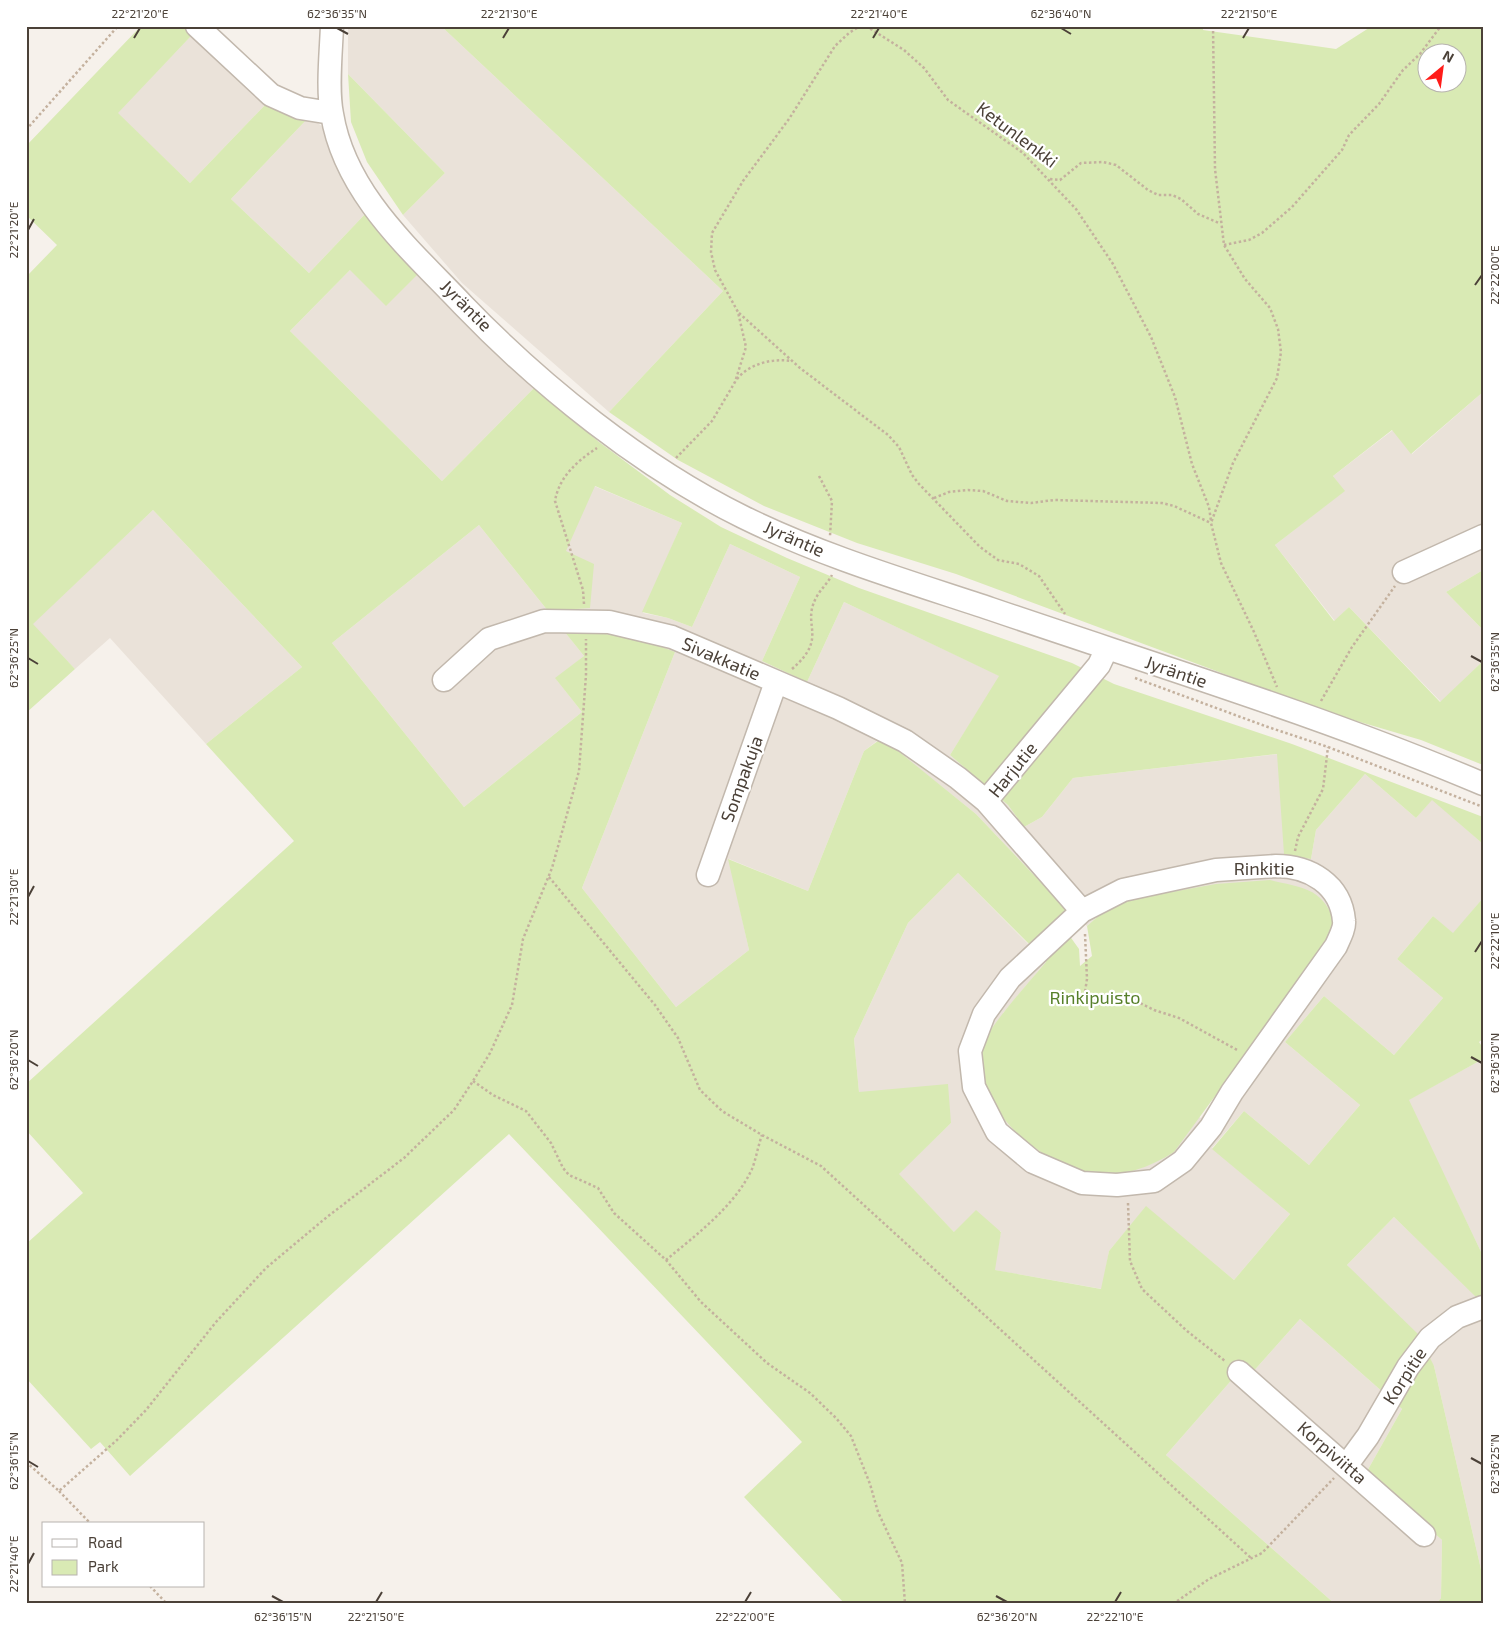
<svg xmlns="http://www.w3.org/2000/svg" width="1509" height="1630" font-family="'Exo 2',sans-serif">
	<rect width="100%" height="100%" fill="#f6f1eb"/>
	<path fill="#eae2d9" d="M348,26H441L723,291L609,412L462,283L403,215L445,173L348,74Z
		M192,35L265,105L190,183L117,113Z
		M310,116L328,132L367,212L309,273L231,199Z
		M350,270L420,272L535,387L442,481L290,331Z
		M1483,392V570L1446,592L1483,630V661L1441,702L1349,607L1335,621L1275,545L1344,491L1333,476L1393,430L1412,454Z
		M594,486L682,523L643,613L668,618L692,627L730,544L800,577L762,661L807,682L844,602L1000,676L950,755L1008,805L1024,827L1042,817L1073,778L1278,754L1311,859L1316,830L1365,774L1416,818L1432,799L1483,844V898L1453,934L1433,916L1397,959L1443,998L1394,1055L1324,996L1285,1042L1360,1105L1309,1165L1244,1111L1212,1148L1290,1214L1234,1280L1146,1207L1109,1251L1102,1289L994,1270L1001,1231L954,1232L898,1174L951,1123L859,1092L854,1039L908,923L958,873L1046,962L1003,1013L1201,1118L1223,1085L1104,911L1087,926L1069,912L976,814L881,738L864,751L808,891L729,859L749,950L676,1007L582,888L675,652L565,632L584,656L556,679L582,712L464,807L332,643L479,525L548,611L565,551Z
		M153,510L302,667L206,744L110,638L75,669L32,624Z
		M1483,1059V1256L1408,1100Z
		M1394,1217L1477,1297L1483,1296V1578L1434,1366L1347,1265Z
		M1300,1319L1402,1409L1366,1473L1442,1540L1441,1598L1436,1604H1335L1166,1455L1243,1367L1251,1374Z"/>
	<path fill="#d9eab4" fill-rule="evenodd" d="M141,26H183L192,35L118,113L190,183L265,105L310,116L231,199L309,273L367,212L420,272L386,306L350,270L290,331L442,481L535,387L599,442L670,495L721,527L787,558L859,588L1072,663L1114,684L1292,744L1483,817V844L1432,800L1416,818L1365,774L1316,830L1311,859L1284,854L1277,754L1073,778L1042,817L1024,827L1008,805L950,755L999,676L844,602L807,682L762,661L800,577L730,544L692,627L668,618L642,612L682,523L595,486L566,551L594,564L590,608L548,611L479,525L332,643L464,807L582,712L555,678L584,656L564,631C605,632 637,637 675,652L582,888L676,1007L749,950L728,859L808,891L864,751L882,738L976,814L1069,912L1032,947L958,873L908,923L854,1039L859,1092L948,1084L951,1123L899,1174L954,1232L976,1210L1001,1232L995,1270L1101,1289L1109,1251L1146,1206L1234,1280L1290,1214L1212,1149L1244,1111L1309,1165L1360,1105L1285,1042L1324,996L1394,1055L1443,998L1397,959L1433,916L1453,933L1483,898V1039L1479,1042L1483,1048V1059L1409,1100L1483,1256V1296L1477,1298L1394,1217L1347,1265L1418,1334L1434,1366L1483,1578V1604H1436L1441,1598L1442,1540L1366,1473L1402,1409L1300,1319L1251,1374L1243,1367L1166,1455L1335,1604H845L744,1497L802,1442L509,1134L130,1476L100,1442L91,1449L26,1378V1244L83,1193L26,1130V1084L294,841L206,744L302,667L153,510L33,624L75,669L26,713V277L57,245L26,215V146Z
		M441,26H1203V30L1336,49L1372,26H1483V392L1411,454L1392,430L1333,476L1345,491L1275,545L1334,621L1349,607L1440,702L1483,661V765L1421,740L1326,712L956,574L857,543L764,506L678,460L609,412L723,291ZM1426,52H1456V82H1426Z
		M348,74L445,173L403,215L367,162L351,122Z
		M1483,570V630L1446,592Z
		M1270,880C1302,888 1321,887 1334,920L1326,945L1174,1152C1147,1169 1121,1177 1088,1176C1081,1175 1071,1169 1064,1165C1021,1144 976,1103 981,1050C983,1032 1033,978 1046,962L1043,959L1069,935L1079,949L1080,966L1092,956L1087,926L1104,911L1127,900L1216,884Z"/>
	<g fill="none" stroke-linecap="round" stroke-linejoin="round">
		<g stroke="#c2b8ad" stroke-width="25">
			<path id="minor" d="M197,26L271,95L300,108L331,113
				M332,26C331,52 327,90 332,114C345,194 411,250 463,305C541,386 642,467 743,517C822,556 907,581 991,609C1155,665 1323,716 1483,784
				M1404,572L1483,536
				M444,680L489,639L544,621L609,622L672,637L838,708L905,741L958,778L986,801L1082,911
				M986,801L1099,665L1107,648
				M1276,866C1309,866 1341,884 1344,921C1345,928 1339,939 1336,946L1232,1092L1211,1127L1183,1161L1154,1181L1117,1185L1082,1183L1033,1162L997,1132L974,1087L970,1051L984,1014L1010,978L1082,911L1123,890L1216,870Z
				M708,875L776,682
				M1239,1372L1424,1535
				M1346,1466L1368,1436L1408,1367L1430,1338L1457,1317L1483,1307"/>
		</g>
		<path stroke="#c4b19e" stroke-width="2.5" stroke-dasharray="2.5 2.5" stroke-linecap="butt" d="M866,26L904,50L924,68L948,100L1023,153L1076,209L1113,264L1151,337L1175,397L1192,464L1209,507L1211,521
			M1213,26L1215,169L1224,245L1245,279L1270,308L1278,329L1281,352L1277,378L1233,463L1211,523L1221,563L1254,632L1277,687
			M26,130L118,26
			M1050,179L1060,180L1081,163L1103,162L1116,165L1148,190L1158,195H1172L1181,199L1198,214L1219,223
			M1224,245L1249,240L1262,233L1292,207L1342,150L1349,135L1379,104L1403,70L1420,54L1441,26
			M739,313L800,368L888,435L899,447L912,475L919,484L980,547L998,560L1019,564L1039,576L1065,614
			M737,379C749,364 772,358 791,361
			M676,458L712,421L735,382L746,347L738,312L715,270L711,252L712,233L743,181L789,119L835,46L849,33L860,26
			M819,476L832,501L830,536
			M934,498L949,492L968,490L983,491L1007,501L1031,503L1054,500L1162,503L1174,506L1211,523
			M584,604L583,590L555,501C559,477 577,461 597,448
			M792,669C829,637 801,626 816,598C820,590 827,584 832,575
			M1135,678L1265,726L1328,747L1483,807
			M1321,701L1352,647L1395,586
			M1295,851L1298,837L1323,789L1328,747
			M549,877L655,1005L678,1038L700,1090L722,1111L762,1135L821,1166L1251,1558
			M1085,934L1087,979L1085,992
			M1136,1001L1154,1010L1179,1018L1239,1051
			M473,1081L493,1095L526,1111L551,1143L563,1168L569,1175L598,1188L614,1213L666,1260L701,1302L767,1363L810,1393L836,1418L851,1436L870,1484L878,1512L902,1563L905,1604
			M1128,1203L1130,1261L1142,1289L1187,1331L1225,1361
			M666,1260C696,1235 735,1206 752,1169C756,1159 758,1146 762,1135
			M26,1462L59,1491L117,1440L146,1410L216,1322L266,1268L327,1217L404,1158L454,1110L473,1081L490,1053L512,1005L523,939L552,868L579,771L586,675V639
			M59,1491L91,1524
			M150,1586L167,1604
			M1173,1604L1209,1579L1262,1553L1334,1478"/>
		<use href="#minor" stroke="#fff" stroke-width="22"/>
	</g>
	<path fill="none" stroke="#4b4138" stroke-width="2" d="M337,28L348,34M1061,28L1071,34M134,38L140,28M503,38L509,28M873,38L879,28M1243,38L1249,28M28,230L34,219M1475,285L1482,275M1471,656L1482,662M28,658L38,664M28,897L34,886M1475,952L1482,941M1471,1057L1482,1063M28,1060L38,1066M1471,1458L1482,1464M28,1461L38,1467M28,1564L34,1553M272,1596L283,1602M996,1596L1007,1602M376,1602L382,1592M745,1602L751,1592M1115,1602L1121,1592"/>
	<g text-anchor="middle" stroke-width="4.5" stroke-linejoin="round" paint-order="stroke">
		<g font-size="18" fill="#4b4138" stroke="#fff">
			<text transform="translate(1017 135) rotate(37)" y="6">Ketunlenkki</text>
			<text transform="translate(466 306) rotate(45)" y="6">Jyräntie</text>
			<text transform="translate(794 539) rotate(24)" y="6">Jyräntie</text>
			<text transform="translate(721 659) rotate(23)" y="6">Sivakkatie</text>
			<text transform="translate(1176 672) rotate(19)" y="6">Jyräntie</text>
			<text transform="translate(1013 770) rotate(-51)" y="6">Harjutie</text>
			<text transform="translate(742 779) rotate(-70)" y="6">Sompakuja</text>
			<text x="1264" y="875">Rinkitie</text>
			<text transform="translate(1405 1376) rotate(-57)" y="6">Korpitie</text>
			<text transform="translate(1332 1453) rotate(41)" y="6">Korpiviitta</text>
		</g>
		<g font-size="18" fill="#567f29" stroke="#fff">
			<text x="1095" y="1004">Rinkipuisto</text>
		</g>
	</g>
	<rect width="1509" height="1630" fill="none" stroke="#ffffff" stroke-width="55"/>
	<rect x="42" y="1522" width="162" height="65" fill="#ffffff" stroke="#b7b3af"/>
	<rect x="52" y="1539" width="25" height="8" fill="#ffffff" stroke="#b7b3af"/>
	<text x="88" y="1548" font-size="15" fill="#4b4138">Road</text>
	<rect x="52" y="1560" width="25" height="15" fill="#d9eab4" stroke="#b7b3af"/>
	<text x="88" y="1572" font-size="15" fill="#4b4138">Park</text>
	<g transform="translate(1442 68) rotate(29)"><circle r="24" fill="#ffffff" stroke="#b7b3af"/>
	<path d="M0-4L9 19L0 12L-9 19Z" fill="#ff1c19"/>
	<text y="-8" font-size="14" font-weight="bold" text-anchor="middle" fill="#4b4138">N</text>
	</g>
	<rect x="28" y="28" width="1454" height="1574" fill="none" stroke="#4b4138" stroke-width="2"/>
	<g font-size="12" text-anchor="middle" fill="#4b4138">
		<text x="140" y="18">22°21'20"E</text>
		<text x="337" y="18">62°36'35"N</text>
		<text x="509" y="18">22°21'30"E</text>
		<text x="879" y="18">22°21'40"E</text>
		<text x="1061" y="18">62°36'40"N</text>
		<text x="1249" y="18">22°21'50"E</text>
		<text transform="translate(14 230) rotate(-90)" y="4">22°21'20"E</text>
		<text transform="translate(1495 275) rotate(-90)" y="4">22°22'00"E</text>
		<text transform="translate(14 658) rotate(-90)" y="4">62°36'25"N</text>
		<text transform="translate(1495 662) rotate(-90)" y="4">62°36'35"N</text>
		<text transform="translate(14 897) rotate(-90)" y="4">22°21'30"E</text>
		<text transform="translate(1495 941) rotate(-90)" y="4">22°22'10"E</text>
		<text transform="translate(14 1060) rotate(-90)" y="4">62°36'20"N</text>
		<text transform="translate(1495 1063) rotate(-90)" y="4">62°36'30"N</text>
		<text transform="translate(14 1461) rotate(-90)" y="4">62°36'15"N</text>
		<text transform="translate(1495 1464) rotate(-90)" y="4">62°36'25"N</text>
		<text transform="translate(14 1564) rotate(-90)" y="4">22°21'40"E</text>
		<text x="283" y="1621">62°36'15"N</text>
		<text x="376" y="1621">22°21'50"E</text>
		<text x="745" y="1621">22°22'00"E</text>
		<text x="1007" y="1621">62°36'20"N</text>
		<text x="1115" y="1621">22°22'10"E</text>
	</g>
</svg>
